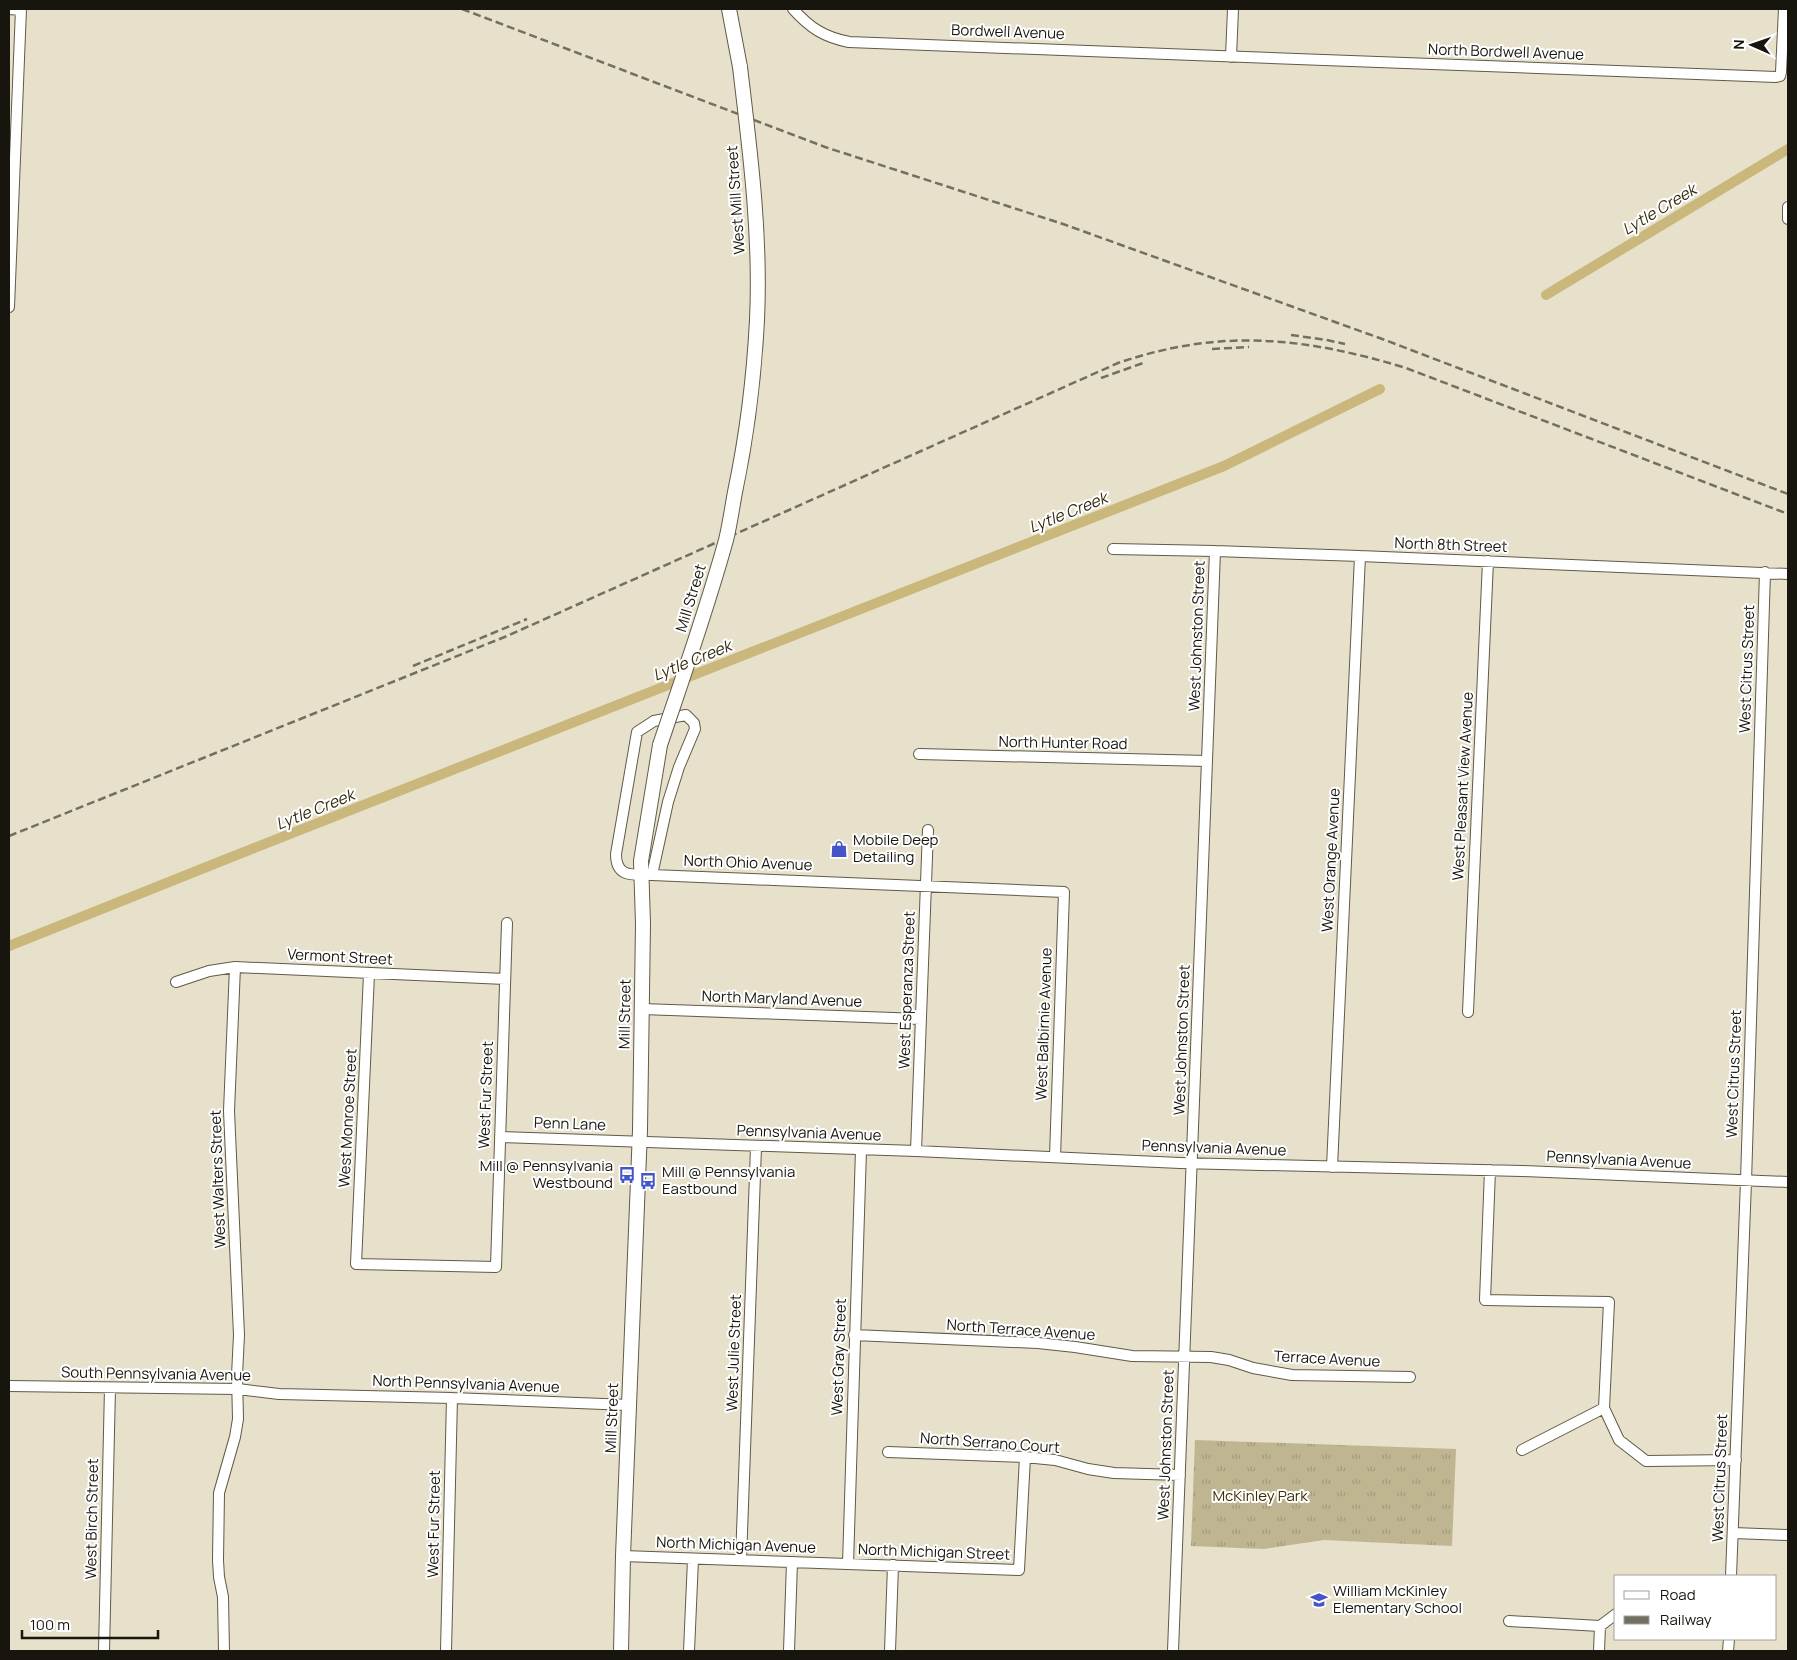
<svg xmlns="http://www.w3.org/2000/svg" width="1797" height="1660" font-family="Manrope,sans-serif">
	<defs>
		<pattern id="grass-tufts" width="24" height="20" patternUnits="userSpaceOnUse" patternTransform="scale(1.25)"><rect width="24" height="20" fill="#c0b591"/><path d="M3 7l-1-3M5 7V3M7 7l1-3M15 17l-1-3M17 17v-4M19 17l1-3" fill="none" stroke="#a49b7c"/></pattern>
	</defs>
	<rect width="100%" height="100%" fill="#e7e0ca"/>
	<path fill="url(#grass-tufts)" d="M1195,1440L1456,1449L1452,1546L1324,1540L1264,1549L1191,1546Z"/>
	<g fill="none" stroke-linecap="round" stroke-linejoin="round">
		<path stroke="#cab77b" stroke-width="10" d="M1546,295L1788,149
			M9,946L234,856L1224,466L1380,389"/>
		<g stroke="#605a47" stroke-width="12">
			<path id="minor" d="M9,9L21,10
				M793,9C810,28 824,37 849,42L1776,77L1780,76L1781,72L1784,9
				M1231,57L1233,9
				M1788,207V219
				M9,307L21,9
				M1113,549L1215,551L1360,556L1788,574
				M919,754L1207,761
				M652,875L668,802L679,767L695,729L694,723L686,715L654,721L637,732L616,854C616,879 634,874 652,875L1064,892L1055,1157
				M369,974L356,1264L496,1267L507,923
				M176,982L209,971L235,967L505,979
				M642,1009L921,1019
				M1468,1012L1488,561
				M500,1137L916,1151L1180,1163L1522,1171L1788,1182
				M916,1151L928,830
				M1332,1167L1360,556
				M1490,1170L1485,1300L1609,1302L1604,1408L1619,1440L1646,1461L1736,1460
				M854,1335L1038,1343L1075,1347L1132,1356L1211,1357L1229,1360L1253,1368L1292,1375L1410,1377
				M9,1386L238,1389L279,1394L452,1398L629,1405
				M1522,1450L1604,1408
				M888,1452L1025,1457L1055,1460L1088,1469L1114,1473L1180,1475
				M1733,1533L1788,1535
				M623,1556L1019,1570L1025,1457
				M741,1560L756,1147
				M848,1564L861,1150
				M1731,1576L1746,1181L1765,572
				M1509,1621L1600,1626L1616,1614
				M104,1651L110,1388
				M224,1651L223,1597L219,1577L218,1560L219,1493L235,1437L238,1419L237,1375L239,1335L229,1111L235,967
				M446,1651L452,1398
				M689,1651L693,1559
				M789,1651L792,1562
				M890,1651L893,1565
				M1173,1651L1215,551
				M1599,1651L1600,1626
				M1728,1651L1729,1639"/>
		</g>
		<g stroke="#605a47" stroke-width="16">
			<path id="major" d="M729,9L740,67
				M621,1651L623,1556L640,1130L643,924L641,861L660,745"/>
		</g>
		<use href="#minor" stroke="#fff" stroke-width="10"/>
		<use href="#major" stroke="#fff" stroke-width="14"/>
		<path stroke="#736f61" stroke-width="2.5" stroke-dasharray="8 4" stroke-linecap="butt" d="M462,9L825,147L1063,224L1385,340L1788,494
			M1291,335L1327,340L1345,344
			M1212,349L1249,347
			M1101,378L1146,362
			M413,666L527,619
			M9,836L507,636L1118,363C1220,328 1304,337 1406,368L1788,514"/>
		<g stroke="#605a47" stroke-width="16" stroke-linecap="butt">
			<path id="major-bridge" d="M660,745C683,677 707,609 726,540C730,524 732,508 735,492C747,435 754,378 757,320C761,235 750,151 740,67"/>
		</g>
		<use href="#major-bridge" stroke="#fff" stroke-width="14"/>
	</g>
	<defs>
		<g id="shop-bare" transform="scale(1.35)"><path d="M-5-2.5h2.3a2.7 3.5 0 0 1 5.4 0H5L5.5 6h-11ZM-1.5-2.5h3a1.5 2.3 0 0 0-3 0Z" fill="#4554c8" stroke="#fff" stroke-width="2.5" paint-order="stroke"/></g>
		<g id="bus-bare" transform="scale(1.35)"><path d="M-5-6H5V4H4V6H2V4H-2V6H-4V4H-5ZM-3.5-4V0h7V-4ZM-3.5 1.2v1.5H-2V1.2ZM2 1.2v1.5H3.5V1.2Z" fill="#4554c8" stroke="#fff" stroke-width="2.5" paint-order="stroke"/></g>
		<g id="school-bare" transform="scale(1.35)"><path d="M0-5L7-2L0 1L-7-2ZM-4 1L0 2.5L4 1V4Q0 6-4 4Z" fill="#4554c8" stroke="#fff" stroke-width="2.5" paint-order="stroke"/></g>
	</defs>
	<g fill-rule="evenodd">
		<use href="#shop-bare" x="839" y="849"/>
		<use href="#bus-bare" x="627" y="1175"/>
		<use href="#bus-bare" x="648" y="1181"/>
		<use href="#school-bare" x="1319" y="1600"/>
	</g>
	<g text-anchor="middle" stroke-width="4" stroke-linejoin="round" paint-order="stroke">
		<g font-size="15" fill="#17150d" stroke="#fff">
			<text transform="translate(1008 32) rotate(2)" y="5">Bordwell Avenue</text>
			<text transform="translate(1506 52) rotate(2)" y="5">North Bordwell Avenue</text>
			<text transform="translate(736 200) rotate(-94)" y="5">West Mill Street</text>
			<text transform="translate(1451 545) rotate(2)" y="5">North 8th Street</text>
			<text transform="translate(691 598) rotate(-73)" y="5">Mill Street</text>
			<text transform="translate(1197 636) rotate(-88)" y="5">West Johnston Street</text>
			<text transform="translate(1747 669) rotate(-88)" y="5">West Citrus Street</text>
			<text transform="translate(1063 743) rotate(1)" y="5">North Hunter Road</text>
			<text transform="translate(1463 786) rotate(-87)" y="5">West Pleasant View Avenue</text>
			<text transform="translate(1331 860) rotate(-87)" y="5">West Orange Avenue</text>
			<text transform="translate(748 863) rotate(2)" y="5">North Ohio Avenue</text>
			<text transform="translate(340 957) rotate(3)" y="5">Vermont Street</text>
			<text transform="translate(907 990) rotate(-88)" y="5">West Esperanza Street</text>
			<text transform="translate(782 999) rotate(2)" y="5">North Maryland Avenue</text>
			<text transform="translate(625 1014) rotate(-89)" y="5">Mill Street</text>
			<text transform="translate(1044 1024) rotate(-88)" y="5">West Balbirnie Avenue</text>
			<text transform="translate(1182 1040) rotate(-88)" y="5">West Johnston Street</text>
			<text transform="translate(1734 1074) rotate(-88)" y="5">West Citrus Street</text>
			<text transform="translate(486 1095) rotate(-88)" y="5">West Fur Street</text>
			<text transform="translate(348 1118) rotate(-87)" y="5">West Monroe Street</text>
			<text transform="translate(570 1124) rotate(2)" y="5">Penn Lane</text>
			<text transform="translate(809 1133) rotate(2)" y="5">Pennsylvania Avenue</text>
			<text transform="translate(1214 1148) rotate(2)" y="5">Pennsylvania Avenue</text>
			<text transform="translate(1619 1160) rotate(3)" y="5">Pennsylvania Avenue</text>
			<text transform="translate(218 1179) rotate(-92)" y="5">West Walters Street</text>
			<text transform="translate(1021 1330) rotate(4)" y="5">North Terrace Avenue</text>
			<text transform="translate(734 1353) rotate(-88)" y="5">West Julie Street</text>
			<text transform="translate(839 1357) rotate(-88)" y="5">West Gray Street</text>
			<text transform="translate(1327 1359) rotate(3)" y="5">Terrace Avenue</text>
			<text transform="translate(156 1374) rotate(1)" y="5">South Pennsylvania Avenue</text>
			<text transform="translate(466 1384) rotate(2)" y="5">North Pennsylvania Avenue</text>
			<text transform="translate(612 1418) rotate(-88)" y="5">Mill Street</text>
			<text transform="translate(990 1443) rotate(4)" y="5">North Serrano Court</text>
			<text transform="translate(1166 1445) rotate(-88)" y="5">West Johnston Street</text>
			<text transform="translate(1720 1478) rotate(-88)" y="5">West Citrus Street</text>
			<text transform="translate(92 1519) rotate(-89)" y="5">West Birch Street</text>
			<text transform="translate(434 1524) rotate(-89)" y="5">West Fur Street</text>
			<text transform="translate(736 1545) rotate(2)" y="5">North Michigan Avenue</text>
			<text transform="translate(934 1552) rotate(2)" y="5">North Michigan Street</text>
		</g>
		<g font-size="15" fill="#17150d" stroke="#fff" text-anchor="start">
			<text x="853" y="845">Mobile Deep<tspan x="853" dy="17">Detailing</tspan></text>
			<text x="613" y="1171" text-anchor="end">Mill @ Pennsylvania<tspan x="613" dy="17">Westbound</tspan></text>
			<text x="662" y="1177">Mill @ Pennsylvania<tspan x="662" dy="17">Eastbound</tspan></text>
			<text x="1333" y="1596">William McKinley<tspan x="1333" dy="17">Elementary School</tspan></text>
		</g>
		<g font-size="15" fill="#3d2f00" stroke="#fff">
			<text x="1260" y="1501">McKinley Park</text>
		</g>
		<g font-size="16" font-style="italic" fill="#342b10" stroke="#fff">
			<text transform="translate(1659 209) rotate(-31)" y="6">Lytle Creek</text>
			<text transform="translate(1068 512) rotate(-22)" y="6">Lytle Creek</text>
			<text transform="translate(692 660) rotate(-22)" y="6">Lytle Creek</text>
			<text transform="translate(315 809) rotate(-22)" y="6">Lytle Creek</text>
		</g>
	</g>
	<rect width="1797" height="1660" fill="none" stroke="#17150d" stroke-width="20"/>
	<rect x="1614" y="1575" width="162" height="65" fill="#ffffff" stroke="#a2a19e"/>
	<rect x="1624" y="1591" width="25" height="8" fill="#ffffff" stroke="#a2a19e"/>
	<text x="1660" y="1600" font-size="15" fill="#17150d">Road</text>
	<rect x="1624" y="1616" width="25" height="8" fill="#736f61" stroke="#a2a19e"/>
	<text x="1660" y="1625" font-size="15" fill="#17150d">Railway</text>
	<g transform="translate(1752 45) rotate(272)" stroke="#ffffff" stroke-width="4" paint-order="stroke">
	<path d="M0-4L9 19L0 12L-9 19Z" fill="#17150d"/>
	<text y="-8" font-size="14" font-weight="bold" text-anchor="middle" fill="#17150d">N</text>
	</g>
	<path d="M22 1630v8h136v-8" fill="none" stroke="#17150d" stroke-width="2.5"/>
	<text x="30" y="1630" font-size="15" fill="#17150d" stroke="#ffffff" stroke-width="4" paint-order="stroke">100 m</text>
</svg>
